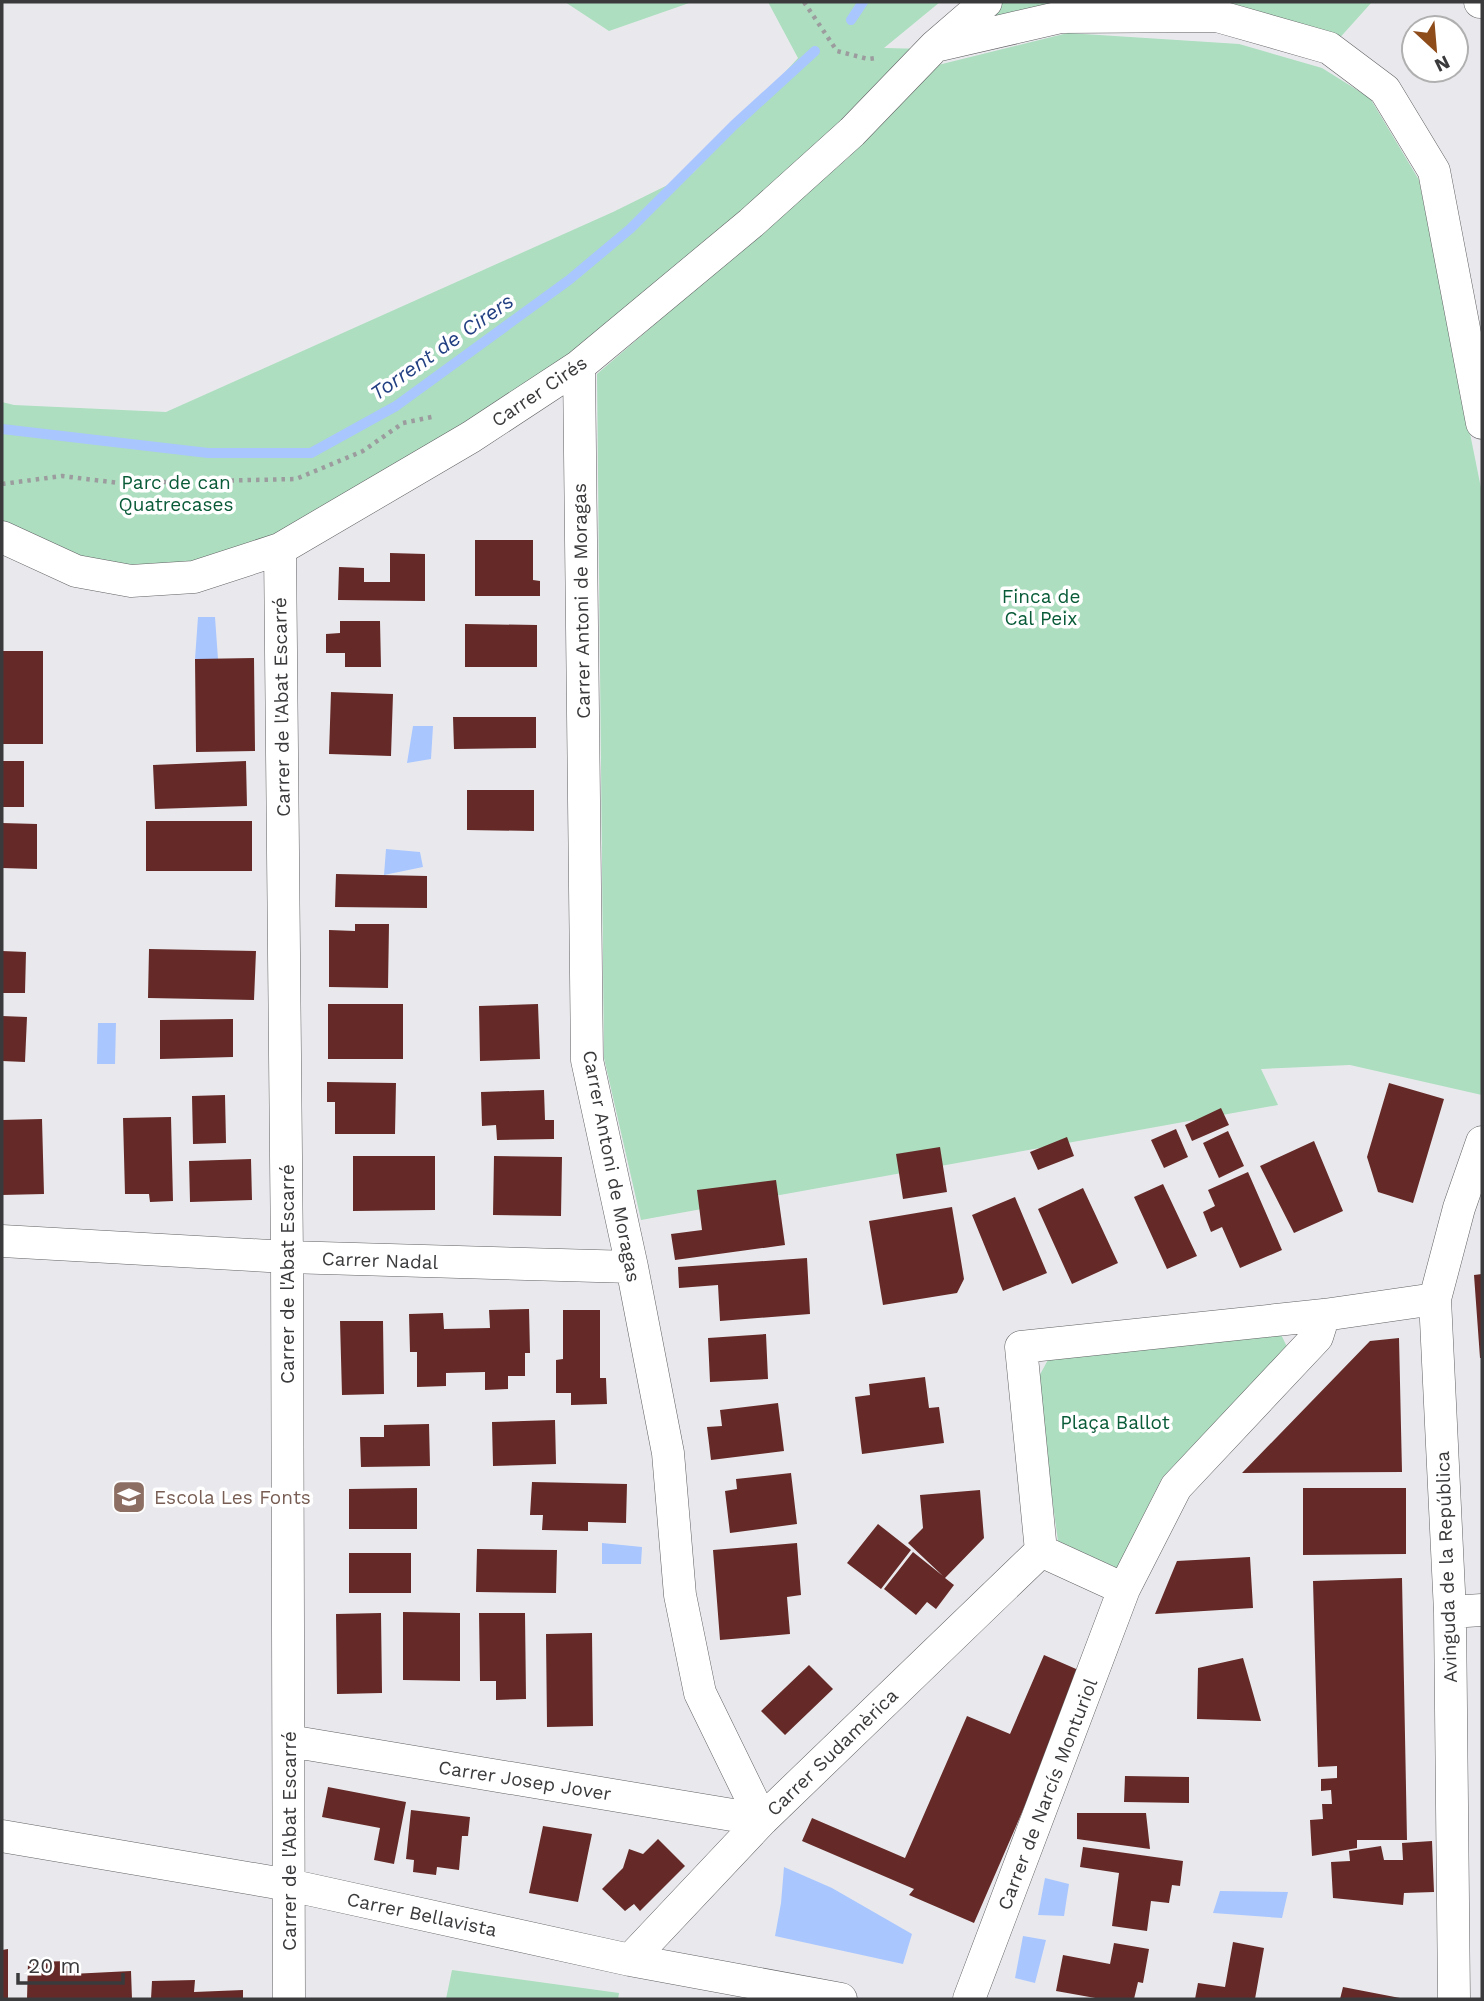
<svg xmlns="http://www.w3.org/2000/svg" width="1484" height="2001" font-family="'Work Sans',sans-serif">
	<rect width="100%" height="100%" fill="#e9e9ed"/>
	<path fill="#acdebf" d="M565,2H692L609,31Z
		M768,2H940L884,48L927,49L568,366L276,544L191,571L129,574L2,531V402L14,405L166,412L613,212L694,172L798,58Z
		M999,2H1372L1336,42L1222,11L967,29Z
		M1068,33L1239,44L1322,68L1370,98L1419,180L1482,493V1095L1350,1065L1261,1069L1278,1105L641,1220L604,1058L597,374L848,158L938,65Z
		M1278,1328L1287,1347L1162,1478L1117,1568L1058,1541L1036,1382L1050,1356Z
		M452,1970L619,1993L618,1999H446Z"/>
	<path fill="#a9c6ff" d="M198,617H215L218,659H195Z
		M413,726H433L431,759L407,763Z
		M386,849L420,852L423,867L384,875Z
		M98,1023H116L115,1064H97Z
		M602,1543L642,1547L641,1564H602Z
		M784,1867L832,1888L912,1934L903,1964L775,1936L781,1903Z
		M1045,1878L1069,1884L1064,1916L1038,1915Z
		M1220,1891L1288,1892L1282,1918L1213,1913Z
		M1023,1936L1046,1940L1035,1983L1015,1978Z"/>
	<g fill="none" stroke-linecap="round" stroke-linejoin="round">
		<path stroke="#a9c6ff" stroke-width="10" d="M851,20L863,2
			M2,429L208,453H311L396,406L569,280L630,229L734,125L815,51"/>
	</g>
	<path fill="#652a27" d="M475,540H533V580L540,581V596H475Z
		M390,553L425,554V601L338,600L339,567L364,568V582H390Z
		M340,621H380L381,667H345V653H326V634L340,633Z
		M465,624L537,625V667H465Z
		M2,651H43V744H2Z
		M254,658L255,751L196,752L195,659Z
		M331,692L393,694L391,756L329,754Z
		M453,717H536V748L454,749Z
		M2,761H24V807H2Z
		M246,761L247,806L155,809L153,765Z
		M467,790H534V831L467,830Z
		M146,821H252V871H146Z
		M2,823L37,824V869L2,868Z
		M336,874L427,876V908L335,907Z
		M355,924H389L388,988L329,987V930L355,931Z
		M149,949L256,951L254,1000L148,998Z
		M2,951L26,952L25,993H2Z
		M328,1004H403V1059H328Z
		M538,1004L540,1059L480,1061L479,1006Z
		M2,1016L27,1017L25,1062L2,1061Z
		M233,1019V1057L160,1059V1020Z
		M327,1082L396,1083L395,1134H335V1102H327Z
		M1389,1083L1444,1099L1413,1203L1378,1192L1367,1157Z
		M544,1090L545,1120H554V1139L497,1140L496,1125L482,1126L481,1092Z
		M225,1095L226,1143L193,1144L192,1096Z
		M1221,1108L1229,1125L1192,1141L1185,1125Z
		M171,1117L173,1201L150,1202L149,1194H125L123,1118Z
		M42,1119L44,1194L2,1195V1120Z
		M1176,1129L1188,1157L1164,1168L1151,1140Z
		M1228,1131L1244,1166L1219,1178L1203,1143Z
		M1067,1137L1074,1156L1038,1170L1030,1152Z
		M1314,1141L1343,1211L1294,1233L1260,1166Z
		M940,1147L947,1192L903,1199L896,1154Z
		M353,1156H435V1210L353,1211Z
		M494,1156L562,1157L561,1216L493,1215Z
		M251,1159L252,1200L190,1202L189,1161Z
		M1248,1172L1282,1250L1240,1268L1222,1227L1211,1232L1203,1212L1215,1206L1208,1190Z
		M776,1180L785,1245L675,1260L671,1234L702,1230L697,1190Z
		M1163,1184L1197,1256L1167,1269L1134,1197Z
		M1083,1188L1118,1263L1072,1284L1038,1209Z
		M1015,1197L1047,1273L1003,1291L972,1215Z
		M952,1207L964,1279L957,1293L883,1305L869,1221Z
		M807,1258L810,1314L720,1321L718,1285L679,1288L678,1267Z
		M1482,1274V1358H1480L1474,1275Z
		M529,1309L530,1353H525V1376H508V1389L485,1390V1372L446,1373V1386L417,1387V1352H410L409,1314L443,1313L444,1329L490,1328L489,1310Z
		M563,1310H600V1378H606L607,1404L571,1405V1393H556V1360L563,1359Z
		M340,1321H383L384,1394L342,1395Z
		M766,1334L768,1379L710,1382L708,1338Z
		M1399,1338L1402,1472L1242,1473L1370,1341Z
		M925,1377L929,1408L939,1407L944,1443L862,1454L855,1397L870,1395L869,1384Z
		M778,1403L784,1451L711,1460L707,1427L722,1426L720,1410Z
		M555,1420L556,1464L493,1466L492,1422Z
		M429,1424L430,1466L361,1467L360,1437H384V1425Z
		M791,1473L797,1524L730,1533L725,1491L737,1489L736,1479Z
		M532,1482L627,1484L626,1523L588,1522V1531L542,1530L543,1515H530Z
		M417,1488V1529H349V1489Z
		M1303,1488H1406V1554L1303,1555Z
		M980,1490L984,1538L945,1578L954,1585L936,1609L927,1602L916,1615L884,1589L913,1552L943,1576L908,1543L923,1528L920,1495Z
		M878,1524L911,1550L881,1589L847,1563Z
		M797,1543L801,1595L787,1597L790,1634L720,1640L713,1550Z
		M477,1549L557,1550L556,1593L476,1592Z
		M349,1553H411V1593H349Z
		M1250,1557L1253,1608L1155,1614L1177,1561Z
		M1402,1578L1407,1840H1357V1848L1312,1856L1310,1820L1323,1819L1322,1804H1332L1331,1790L1321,1791V1779L1337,1778V1766L1318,1767L1313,1581Z
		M403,1612L460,1613V1681L403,1680Z
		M381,1613L382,1693L337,1694L336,1614Z
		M479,1613H525L526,1699L496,1700V1681H480Z
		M592,1633L593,1726L547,1727L546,1634Z
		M1044,1655L1083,1672L974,1923L909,1895L914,1889L802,1841L812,1818L905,1858L967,1716L1010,1734Z
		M1243,1658L1261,1721L1197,1719L1198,1668Z
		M809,1665L833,1689L785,1735L761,1711Z
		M1125,1776L1189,1777V1803L1124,1802Z
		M328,1787L406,1802L394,1864L374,1860L380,1828L322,1817Z
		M411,1810L470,1817L468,1836H462L459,1870L437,1867L436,1875L413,1872L414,1860L406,1859Z
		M1077,1813H1146L1150,1849L1077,1839Z
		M543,1826L592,1834L578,1902L529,1893Z
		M658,1839L685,1866L640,1911L634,1904L625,1911L602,1889L623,1868L629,1849L643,1854Z
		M1432,1841L1434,1892L1404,1893L1403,1905L1333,1898L1331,1862L1350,1861L1349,1851L1381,1846L1384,1860H1403L1402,1843Z
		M1083,1847L1183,1861L1180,1886L1172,1885L1169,1903L1151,1901L1147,1931L1112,1926L1119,1873L1080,1867Z
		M1233,1942L1264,1948L1255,1999H1195L1198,1983L1225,1987Z
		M1114,1943L1149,1949L1143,1983L1138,1982L1134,1999H1101L1056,1991L1063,1955L1110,1964Z
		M8,1949V1999H2V1950Z
		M71,1961V1974L131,1971L132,1999H27L28,1962Z
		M195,1980L194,1992L243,1990V1999H151L152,1981Z
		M1343,1987L1400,1998V1999H1340Z"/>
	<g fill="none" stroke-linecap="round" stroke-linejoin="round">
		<g stroke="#616164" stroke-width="33">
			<path id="minor" d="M1480,2H1482
				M940,45L1061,17L1217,16L1329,48L1385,90L1434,171L1482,423
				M579,366L587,1060L632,1267L668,1453L680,1595L700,1693L762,1820
				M2,537L76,571L131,581L194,577L280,549L471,437L579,366L751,223L852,132L935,46L986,2
				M280,549L287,1257L289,1999
				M2,1241L287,1257L632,1267
				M1041,1551L1021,1347L1324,1315L1435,1299
				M1041,1551L1124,1589
				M1450,1612L1482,1610
				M289,1741L762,1820
				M2,1836L289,1885L630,1960L841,1999
				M630,1960L762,1820L1041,1551
				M969,1999L1124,1589L1176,1487L1317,1337L1324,1315
				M1454,1999L1450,1612L1435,1299L1459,1208L1482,1142"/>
		</g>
		<path stroke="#9c9c9f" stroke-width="4.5" stroke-dasharray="3.5 5" stroke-linecap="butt" d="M804,2L837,51L868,59L876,58
			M2,484L62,476L119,483L296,479L363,451L403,423L436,416"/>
		<use href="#minor" stroke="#fff" stroke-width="32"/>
	</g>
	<defs>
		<g id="school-square" transform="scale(1.75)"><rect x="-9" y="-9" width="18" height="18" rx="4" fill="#8d6e63" stroke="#fff"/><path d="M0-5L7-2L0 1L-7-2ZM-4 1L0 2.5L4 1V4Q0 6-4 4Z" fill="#fff"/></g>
	</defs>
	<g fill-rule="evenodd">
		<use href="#school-square" x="129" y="1497"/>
	</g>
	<g text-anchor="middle" stroke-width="7" stroke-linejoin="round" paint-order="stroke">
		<g font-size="19" fill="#3a3a3c" stroke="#fff">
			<text transform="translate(539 391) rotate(-34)" y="7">Carrer Cirés</text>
			<text transform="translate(581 601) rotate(-91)" y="7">Carrer Antoni de Moragas</text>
			<text transform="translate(281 707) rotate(-91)" y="7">Carrer de l'Abat Escarré</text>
			<text transform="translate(612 1166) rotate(79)" y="7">Carrer Antoni de Moragas</text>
			<text transform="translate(380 1260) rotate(2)" y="7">Carrer Nadal</text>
			<text transform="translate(287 1274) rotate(-90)" y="7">Carrer de l'Abat Escarré</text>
			<text transform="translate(1446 1567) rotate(-92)" y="7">Avinguda de la República</text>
			<text transform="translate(832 1752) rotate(-44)" y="7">Carrer Sudamèrica</text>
			<text transform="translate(525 1780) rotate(9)" y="7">Carrer Josep Jover</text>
			<text transform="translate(1047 1794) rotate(-69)" y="7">Carrer de Narcís Monturiol</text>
			<text transform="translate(289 1841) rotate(-90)" y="7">Carrer de l'Abat Escarré</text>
			<text transform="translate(422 1914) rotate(12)" y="7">Carrer Bellavista</text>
		</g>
		<g font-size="19" fill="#095b38" stroke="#fff">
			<text x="176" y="489">Parc de can<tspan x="176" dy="22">Quatrecases</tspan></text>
			<text x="1041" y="603">Finca de<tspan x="1041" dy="22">Cal Peix</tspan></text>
			<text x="1115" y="1429">Plaça Ballot</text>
		</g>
		<g font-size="19" fill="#785e54" stroke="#fff" text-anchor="start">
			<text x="154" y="1504">Escola Les Fonts</text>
		</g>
		<g font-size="21" font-style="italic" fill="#224082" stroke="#fff">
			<text transform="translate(442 347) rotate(-35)" y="7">Torrent de Cirers</text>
		</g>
	</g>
	<rect width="1484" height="2001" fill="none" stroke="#3a3a3c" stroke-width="7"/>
	<g transform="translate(1435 49) rotate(154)"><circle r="33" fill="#ffffff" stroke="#b0b0b1" stroke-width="2"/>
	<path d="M0-5L12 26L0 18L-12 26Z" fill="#8e4c1a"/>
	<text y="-10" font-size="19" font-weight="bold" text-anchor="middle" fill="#3a3a3c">N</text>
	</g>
	<path d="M18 1973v10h105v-10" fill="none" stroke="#3a3a3c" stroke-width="3.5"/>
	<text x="28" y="1973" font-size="21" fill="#3a3a3c" stroke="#ffffff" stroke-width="5" paint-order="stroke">20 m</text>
</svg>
